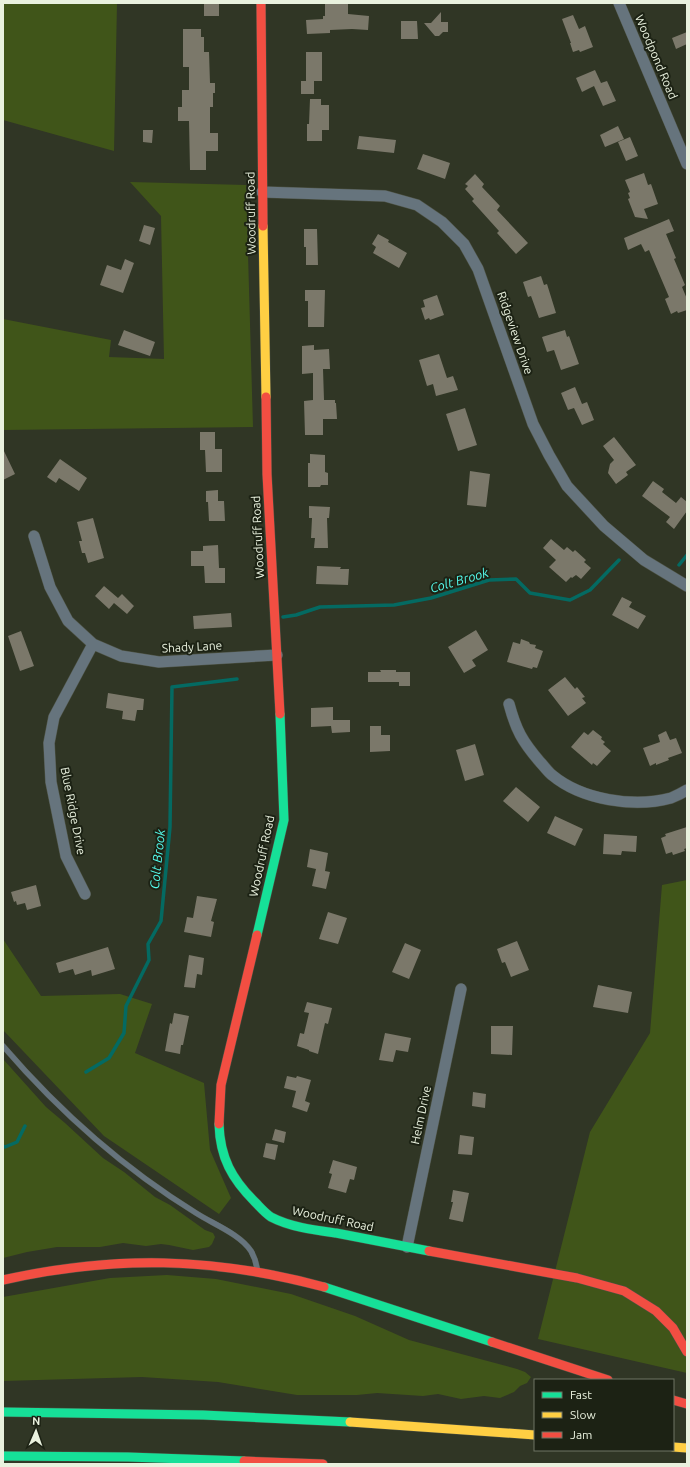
<svg xmlns="http://www.w3.org/2000/svg" width="690" height="1467" font-family="Ubuntu,sans-serif">
	<rect width="100%" height="100%" fill="#303625"/>
	<path fill="#405519" d="M3,3H117L114,151L3,120Z
		M130,182L246,185L253,427L3,430V319L111,340L109,357L164,359L161,216Z
		M687,880V1373L538,1339L590,1132L650,1033L662,885Z
		M3,939L41,996L120,994L152,1004L135,1053L204,1083L210,1150L231,1198L219,1214L104,1136L3,1030Z
		M3,1059L46,1107L65,1123L103,1158L124,1172L155,1197L170,1205L205,1230L213,1233L215,1237L212,1244L209,1247L193,1250L169,1245L161,1244L146,1246L123,1243L100,1247H57L27,1252L3,1258Z
		M167,1275L216,1279L291,1294L355,1316L409,1340L517,1369L525,1372L531,1377L527,1383L520,1386L514,1392L500,1398L484,1396L461,1399L438,1394L423,1396L377,1393L357,1395H297L218,1382L142,1377L3,1381V1297L110,1278Z"/>
	<g fill="none" stroke-linecap="round" stroke-linejoin="round">
		<path stroke="#046a62" stroke-width="3.5" d="M679,565L687,555
			M283,617L296,615L320,607L394,605L431,598L489,580L516,579L530,593L570,600L590,590L619,560
			M86,1072L109,1058L124,1033L126,1006L149,960L148,944L161,921L170,827L172,687L237,679
			M3,1146L5,1147L17,1142L25,1126"/>
	</g>
	<path fill="#7b786a" d="M204,3H219V16H204Z
		M334,3H348V14L369,16L368,30L352,29L330,30V33L307,34L306,20L323,19V16H325V4Z
		M441,12V22H448V32H443L439,36H435L424,23H431Z
		M573,15L579,29L585,26L593,47L580,52L579,50L573,52L570,43H571L562,19Z
		M401,21H417L418,39H401Z
		M183,29H201V37H204V52H209L210,83H215V93H213V107H210V133H218V151H206V170H190L189,121H178V107H182V90H189V67H183Z
		M687,32V44L676,49L672,38Z
		M306,52H322V81H306Z
		M595,70L601,83L607,81L616,101L603,106L594,86L582,92L576,78Z
		M301,81H314V94H301Z
		M310,99H321V105H329V130H322V141H307V124H309Z
		M618,126L624,139L605,147L600,135Z
		M143,130H153L152,143L143,142Z
		M359,136L396,140L394,153L357,149Z
		M630,137L638,156L626,161L618,142Z
		M423,154L450,163L445,179L417,169Z
		M644,173L648,185L651,184L658,204L644,209L648,219L635,217L628,199L630,198L628,193L630,192L625,180Z
		M475,174L484,184L482,187L500,206L497,210L528,243L516,254L497,233L499,231L472,201L474,199L465,189L468,186L465,184Z
		M669,219L674,231L666,234L676,258L674,259L685,285L682,287L687,299V310L678,313L677,311L671,314L665,299L669,297L649,250L645,252L641,244L628,250L624,238Z
		M144,225L155,228L150,245L139,241Z
		M304,229H317L318,265H306V247H304Z
		M378,234L389,240L388,242L407,253L399,268L373,253L376,247L372,244Z
		M125,259L134,263L123,293L100,285L107,265L121,270Z
		M541,276L544,285L547,284L556,313L539,318L531,296L528,297L523,282Z
		M305,290H325L324,327H308V301H305Z
		M437,295L444,315L430,320L429,318L425,320L421,308L425,307L423,300Z
		M124,330L155,342L150,356L118,345Z
		M565,330L567,337L569,336L579,364L561,370L554,350L547,352L542,337Z
		M314,345V350L329,349L330,369H323L324,400H335V403H336L337,419H323V435H305L304,401L313,400V373L302,374V346Z
		M439,354L447,378L453,376L458,390L436,396L433,384L427,386L419,360Z
		M575,387L582,404L587,402L594,420L582,425L574,408L568,410L561,393Z
		M465,408L477,445L458,451L446,414Z
		M200,432H215V449H222V472H206L205,450H200Z
		M614,437L636,465L626,472L628,475L616,484L608,473L610,464L614,460L603,446Z
		M3,449L15,474L3,480Z
		M310,454L325,455V472L328,473V485H321L320,487H308V463H310Z
		M60,459L87,478L79,491L59,478L56,483L47,477Z
		M470,471L490,474L486,507L467,505Z
		M653,481L664,489L662,492L676,503L681,497L687,502V511L674,529L666,522L670,517L642,496Z
		M218,490V501H224L225,521H209L208,502H206V491Z
		M309,506L330,507L329,518H327L328,548H314L315,538H311L312,518H309Z
		M93,518L104,558L88,563L85,553H82L79,541H82L77,522Z
		M551,539L564,550L567,547L573,552L575,550L586,560L584,562L591,568L581,579L576,575L572,578L571,577L566,582L549,567L556,560L543,548Z
		M218,545L219,568H225V583H205L204,566H191V551H203V546Z
		M317,566L341,567L340,569H349L348,585L316,584Z
		M104,586L118,598L122,594L134,606L127,614L114,603L109,609L95,596Z
		M622,597L632,602L629,607L646,616L638,629L612,615Z
		M231,613L232,627L194,629L193,616Z
		M476,630L488,650L472,660L476,666L464,673L448,647Z
		M21,631L34,666L20,671L8,636Z
		M521,639L529,642L530,644L536,645L535,648L543,651L537,668L533,667L532,669L507,662L513,642L520,644Z
		M380,670H396V672H410V686H399V682H368V672H381Z
		M565,677L575,689L577,687L585,697L582,698L586,703L568,716L548,690Z
		M108,693L144,699L143,710H137L135,721L122,719L123,711L106,708Z
		M333,707V720H350V732L332,733L331,726L311,727V708Z
		M370,726H381V735H390V751L370,752Z
		M593,730L602,737L601,739L605,742L603,744L611,751L597,766L593,763L592,765L571,747L584,732L588,735Z
		M666,731L670,740L676,738L682,753L668,758L669,760L656,765V763L650,766L643,748L660,742L658,735Z
		M475,744L484,775L465,781L456,750Z
		M516,787L540,807L528,822L503,801Z
		M555,816L583,829L575,846L547,833Z
		M687,827V848L684,849L685,851L673,855L672,852L666,854L661,838L666,836L665,834Z
		M604,834L637,836L636,852L622,851L621,855L603,854Z
		M310,849L328,853L325,871L330,872L326,889L312,886L316,869L307,867Z
		M36,885L41,906L27,910L25,903L17,905L16,901L14,902L11,892Z
		M197,896L217,899L211,921L214,922L211,937L184,932L187,917L193,918Z
		M328,912L347,918L338,944L319,939Z
		M517,941L529,970L511,977L505,962L502,963L497,949Z
		M405,943L421,950L409,979L392,972Z
		M108,947L115,969L92,976L91,970L75,975L73,969L59,973L56,963Z
		M189,955L204,958L202,975L197,974L195,988L184,987Z
		M598,985L632,992L628,1013L593,1007Z
		M307,1002L332,1008L328,1024L325,1023L318,1054L309,1051V1050L297,1046L300,1033L304,1034L309,1013L304,1012Z
		M174,1013L189,1016L183,1045H181L180,1054L165,1051L170,1023L172,1024Z
		M491,1026H513L512,1055L491,1054Z
		M385,1033L411,1038L408,1052L396,1050L393,1062L379,1060Z
		M287,1076L296,1078L297,1076L311,1080L305,1101L310,1103L307,1112L292,1107L296,1091L284,1088Z
		M473,1092L486,1094L485,1108L472,1106Z
		M275,1129L286,1132L284,1143L272,1140Z
		M460,1135L474,1137L472,1155L458,1154Z
		M266,1143L278,1145L275,1160L263,1157Z
		M333,1160L357,1167L354,1180L350,1179L346,1193L328,1188L332,1174L329,1173Z
		M453,1190L469,1193L463,1222L449,1219L453,1202H451Z"/>
	<g fill="none" stroke-linecap="round" stroke-linejoin="round">
		<g stroke="#4d5244" stroke-width="6">
			<path id="lane" d="M3,1046C59,1111 123,1168 196,1213C213,1224 240,1234 251,1251C254,1256 256,1262 257,1268"/>
		</g>
		<g stroke="#4d5244" stroke-width="12">
			<path id="street" d="M619,3L687,164
				M262,192L385,196L417,205L442,222L464,244L478,269L533,424L549,455L567,486L604,526L644,560L687,586
				M34,536L50,587L68,621L93,644L121,656L159,662L277,655
				M509,704C516,730 522,741 540,762C544,766 548,772 552,775C582,800 634,808 671,798C676,796 682,793 687,790
				M85,894L66,856L51,782L49,743L54,717L93,644
				M407,1247L461,989"/>
		</g>
		<g stroke="#4d5244" stroke-width="10">
			<path id="fast" d="M257,935L284,820L280,714
				M219,1124C220,1158 232,1179 255,1202C260,1207 265,1213 271,1217C290,1227 314,1230 336,1233C367,1239 398,1245 429,1251
				M324,1287L492,1342
				M3,1412L203,1415L350,1422
				M3,1456L128,1457L244,1461"/>
		</g>
		<g stroke="#4d5244" stroke-width="10">
			<path id="slow" d="M263,226L266,397
				M350,1422L535,1435
				M673,1447L687,1448"/>
		</g>
		<g stroke="#4d5244" stroke-width="10">
			<path id="jam" d="M261,3L263,226
				M266,397L267,474L280,714
				M219,1124L221,1085L257,935
				M429,1251L577,1278L624,1291L656,1311L673,1328L687,1352
				M3,1280C115,1255 213,1257 324,1287
				M492,1342L608,1380
				M673,1400L687,1404
				M244,1461L323,1464"/>
		</g>
		<use href="#lane" stroke="#66747d" stroke-width="5.5"/>
		<use href="#street" stroke="#66747d" stroke-width="11"/>
		<use href="#fast" stroke="#16e098" stroke-width="9"/>
		<use href="#slow" stroke="#ffcf43" stroke-width="9"/>
		<use href="#jam" stroke="#f24e42" stroke-width="9"/>
	</g>
	<g text-anchor="middle" stroke-width="4" stroke-linejoin="round" paint-order="stroke">
		<g font-size="12" fill="#e9f1de" stroke="#1c2214">
			<text transform="translate(656 57) rotate(67)" y="4">Woodpond Road</text>
			<text transform="translate(251 213) rotate(-91)" y="4">Woodruff Road</text>
			<text transform="translate(515 333) rotate(71)" y="4">Ridgeview Drive</text>
			<text transform="translate(258 537) rotate(-93)" y="4">Woodruff Road</text>
			<text transform="translate(192 647) rotate(-3)" y="4">Shady Lane</text>
			<text transform="translate(73 811) rotate(79)" y="4">Blue Ridge Drive</text>
			<text transform="translate(262 856) rotate(-78)" y="4">Woodruff Road</text>
			<text transform="translate(421 1115) rotate(-78)" y="4">Helm Drive</text>
			<text transform="translate(333 1219) rotate(12)" y="4">Woodruff Road</text>
		</g>
		<g font-size="13" font-style="italic" fill="#55fbed" stroke="#1c2214">
			<text transform="translate(459 580) rotate(-16)" y="5">Colt Brook</text>
			<text transform="translate(157 859) rotate(-84)" y="5">Colt Brook</text>
		</g>
	</g>
	<rect width="690" height="1467" fill="none" stroke="#e9f1de" stroke-width="8"/>
	<rect x="534" y="1379" width="140" height="72" fill="#1c2214" stroke="#6e7565"/>
	<rect x="542" y="1392" width="20" height="6" fill="#16e098" stroke="#6e7565"/>
	<text x="570" y="1399" font-size="12" fill="#e9f1de">Fast</text>
	<rect x="542" y="1412" width="20" height="6" fill="#ffcf43" stroke="#6e7565"/>
	<text x="570" y="1419" font-size="12" fill="#e9f1de">Slow</text>
	<rect x="542" y="1432" width="20" height="6" fill="#f24e42" stroke="#6e7565"/>
	<text x="570" y="1439" font-size="12" fill="#e9f1de">Jam</text>
	<g transform="translate(36 1431) rotate(2)" stroke="#1c2214" stroke-width="3" paint-order="stroke">
	<path d="M0-3L7 15L0 10L-7 15Z" fill="#e9f1de"/>
	<text y="-6" font-size="11" font-weight="bold" text-anchor="middle" fill="#e9f1de">N</text>
	</g>
</svg>
